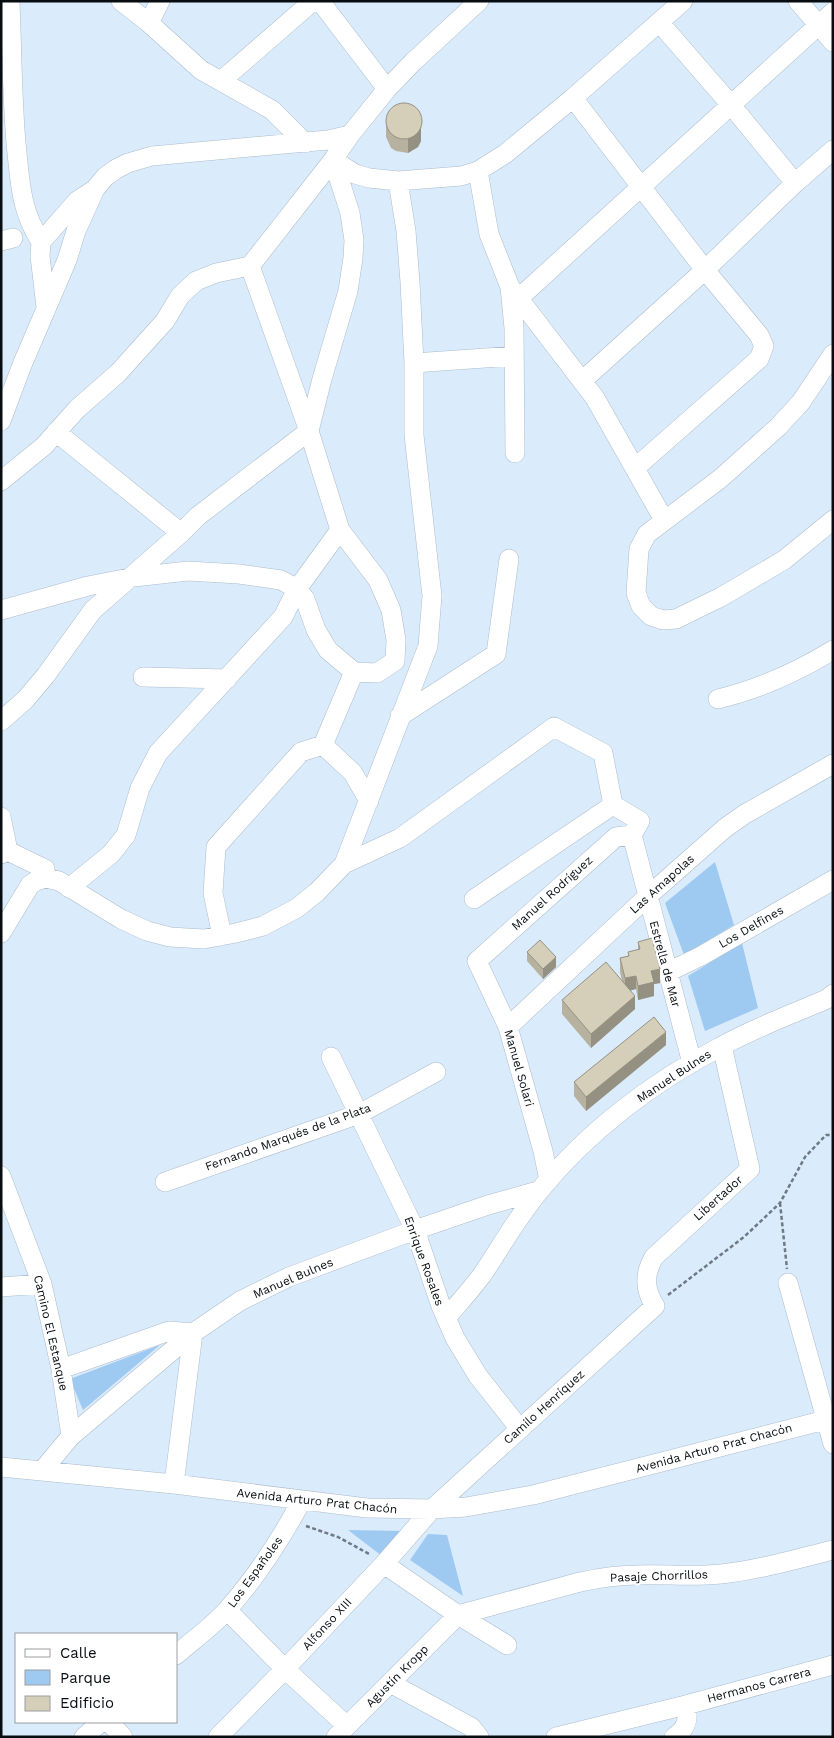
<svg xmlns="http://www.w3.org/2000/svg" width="834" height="1738" font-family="'Work Sans',sans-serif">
	<rect width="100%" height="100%" fill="#daebfc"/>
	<path fill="#9ec9f1" d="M715,862L734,925L684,955L665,903Z
		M742,943L758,1008L705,1031L688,976Z
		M160,1345L83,1410L70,1379Z
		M348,1530L404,1531L382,1556Z
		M428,1534L447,1535L463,1596L410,1560Z"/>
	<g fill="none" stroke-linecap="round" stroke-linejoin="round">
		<g stroke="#acbccc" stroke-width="20">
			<path id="minor" d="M10,1C12,49 12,96 16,143C20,180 20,210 41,242
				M121,1L149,23L201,70L272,110L305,143
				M320,1L387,89
				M798,1L833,42
				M659,22L731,105L795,183
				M149,23L160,1
				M221,81L313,1
				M573,98L705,270L759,335L764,346L759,359L635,468
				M333,160L355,174L369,178L398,181L461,176L478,171L505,154L573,98L683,1
				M478,171L489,234L510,287L595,398L664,520
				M1,241L13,238
				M510,287L514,328L515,453
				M519,298L833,12
				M46,307L40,256L41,242L77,201L94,190
				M833,354L801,402L778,427L721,478L647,534L639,549L636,593L641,606L651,616L663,620L676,619L721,597L784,560L833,520
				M414,363L514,356
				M582,381L705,270L795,183L833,150
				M1,421L22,365L67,260L76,231L95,189L105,177L116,169L128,163L152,156L328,140L350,135
				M56,432L181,533
				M1,481L44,446L77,409L118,373L165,321L180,296L196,281L216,273L250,266L333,160L350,135L387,89L413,62L479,1
				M1,610L88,586L134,577L188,571L239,574L281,580L297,589L305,599L316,630L328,650L354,672L377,673L395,661L396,640L391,610L378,580L340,530L309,431L322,379L348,291L353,258L354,240L350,213L333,160
				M143,677L227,679
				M718,699C759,689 797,672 833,650
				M400,716L496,654L509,559
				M1,721L25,700L46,675L93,610L181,533L198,516L309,431L250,266
				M323,745L353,773L369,801
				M1,817L8,851
				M632,835L692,1063
				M1,854L8,851L45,869L46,878
				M344,864L400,838L554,727L603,753L613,805L640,821L632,835
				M69,888L111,854L126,835L140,788L158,753L283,617L297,589L340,530
				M474,899L613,805
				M1,933L30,885L36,881L46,878L59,881L121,919L147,931L170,937L204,939L236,933L263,926L297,908L317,892L344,864L428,646L432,596L414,435V363L410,282L406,231L398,181
				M222,936L213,893L216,847L301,752L323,745L354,672
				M668,972L701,956L833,880
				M508,1027L648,896L725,828L745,814L833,764
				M331,1057L415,1230L441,1306L455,1338L478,1376L520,1429
				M1,1176L42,1284L61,1369L71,1436
				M549,1180L543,1151L508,1027L477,961L616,837L632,835
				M165,1182L359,1114L436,1072
				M788,1283L833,1444
				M1,1287L42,1284
				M446,1318C458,1304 471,1290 482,1275C501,1247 518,1216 540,1190C588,1131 653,1082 720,1047C754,1028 792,1014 827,999L833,994
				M61,1369L169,1331L193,1333L174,1484
				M1,1467L174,1484L367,1508L432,1509L466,1507L533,1495L833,1418
				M42,1471L71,1436L193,1333L240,1301L289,1277L415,1230L488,1205L538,1191
				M384,1564L458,1615L507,1645
				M227,1610L285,1669L347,1726
				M176,1655C193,1640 213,1626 228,1609C257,1576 281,1539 302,1500
				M390,1683L471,1727L479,1737
				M109,1722L123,1737
				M84,1737L101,1722
				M218,1737L285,1669L384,1564L432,1509L655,1306C644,1289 644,1274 654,1257L750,1169L722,1046
				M336,1737L458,1615L580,1582C599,1578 618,1575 637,1575C665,1574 693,1577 721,1574C759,1570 796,1559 833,1550
				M556,1737L686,1705L833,1665
				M674,1737C687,1729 689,1719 686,1705"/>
		</g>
		<path stroke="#6e7984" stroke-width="2.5" stroke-dasharray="4 2.5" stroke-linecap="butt" d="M780,1203L787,1269
			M668,1295L744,1237L780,1203L805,1157L826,1135H833
			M306,1526L338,1537L371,1555"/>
		<use href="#minor" stroke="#fff" stroke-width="19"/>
	</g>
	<path fill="#b7b2a0" d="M386,124L421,141L418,147L408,153L396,151L391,148L386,137Z
		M638,942L660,983L654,984V996L638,1000L636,989L631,990L635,1009L591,1048L562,1014V1000L622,981L620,972V958L628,956V952L638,950Z
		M527,952L556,967L543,979L527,961Z
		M666,1045L586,1111L574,1096V1082Z"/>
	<path fill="#959182" d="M421,116V141L418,147L408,153V139Z
		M556,957V967L543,979V969Z
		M660,969V983L654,984V996L638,1000V986L651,971Z
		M636,976V989L625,992V978Z
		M635,996V1009L591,1048V1034Z
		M666,1032V1045L586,1111V1097Z"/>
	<path fill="#d5cfba" stroke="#959182" d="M386 121a18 18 0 1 1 36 0a18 18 0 1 1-36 0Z
		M652,938L660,969L651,971L654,982L638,986L636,976L625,978L620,958L629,956L628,952L640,949L638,942Z
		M540,940L556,957L543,969L527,952Z
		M606,962L635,996L591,1034L562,1000Z
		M654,1017L666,1032L586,1097L574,1082Z"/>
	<g text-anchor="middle" stroke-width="4.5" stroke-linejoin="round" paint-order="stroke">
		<g font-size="12" fill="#070c11" stroke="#fff">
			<text transform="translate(662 884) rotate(-42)" y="4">Las Amapolas</text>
			<text transform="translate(552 893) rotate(-42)" y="4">Manuel Rodríguez</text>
			<text transform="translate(751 927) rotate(-30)" y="4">Los Delfines</text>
			<text transform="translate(665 964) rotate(75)" y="4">Estrella de Mar</text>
			<text transform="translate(519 1068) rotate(74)" y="4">Manuel Solari</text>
			<text transform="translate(674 1076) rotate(-33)" y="4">Manuel Bulnes</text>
			<text transform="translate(288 1137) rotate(-20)" y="4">Fernando Marqués de la Plata</text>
			<text transform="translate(718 1198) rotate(-42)" y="4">Libertador</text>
			<text transform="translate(424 1261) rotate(70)" y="4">Enrique Rosales</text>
			<text transform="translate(293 1278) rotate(-23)" y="4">Manuel Bulnes</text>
			<text transform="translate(51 1333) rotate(77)" y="4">Camino El Estanque</text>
			<text transform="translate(544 1407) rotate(-42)" y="4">Camilo Henríquez</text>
			<text transform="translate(714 1448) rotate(-15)" y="4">Avenida Arturo Prat Chacón</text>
			<text transform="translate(317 1501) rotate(6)" y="4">Avenida Arturo Prat Chacón</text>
			<text transform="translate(255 1572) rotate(-54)" y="4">Los Españoles</text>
			<text transform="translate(659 1576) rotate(-2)" y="4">Pasaje Chorrillos</text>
			<text transform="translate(327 1624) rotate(-47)" y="4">Alfonso XIII</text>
			<text transform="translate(397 1676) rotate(-45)" y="4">Agustín Kropp</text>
			<text transform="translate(759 1685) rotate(-15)" y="4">Hermanos Carrera</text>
		</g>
	</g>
	<rect width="834" height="1738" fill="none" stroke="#070c11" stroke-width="5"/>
	<rect x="15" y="1633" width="162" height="90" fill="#ffffff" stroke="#9c9ea0"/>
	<rect x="25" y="1649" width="25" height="8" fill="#ffffff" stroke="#9c9ea0"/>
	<text x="60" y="1658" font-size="15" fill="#070c11">Calle</text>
	<rect x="25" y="1670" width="25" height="15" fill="#9ec9f1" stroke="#9c9ea0"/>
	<text x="60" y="1683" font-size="15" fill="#070c11">Parque</text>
	<rect x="25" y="1696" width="25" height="15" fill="#d5cfba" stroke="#9c9ea0"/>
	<text x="60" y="1708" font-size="15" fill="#070c11">Edificio</text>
</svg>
